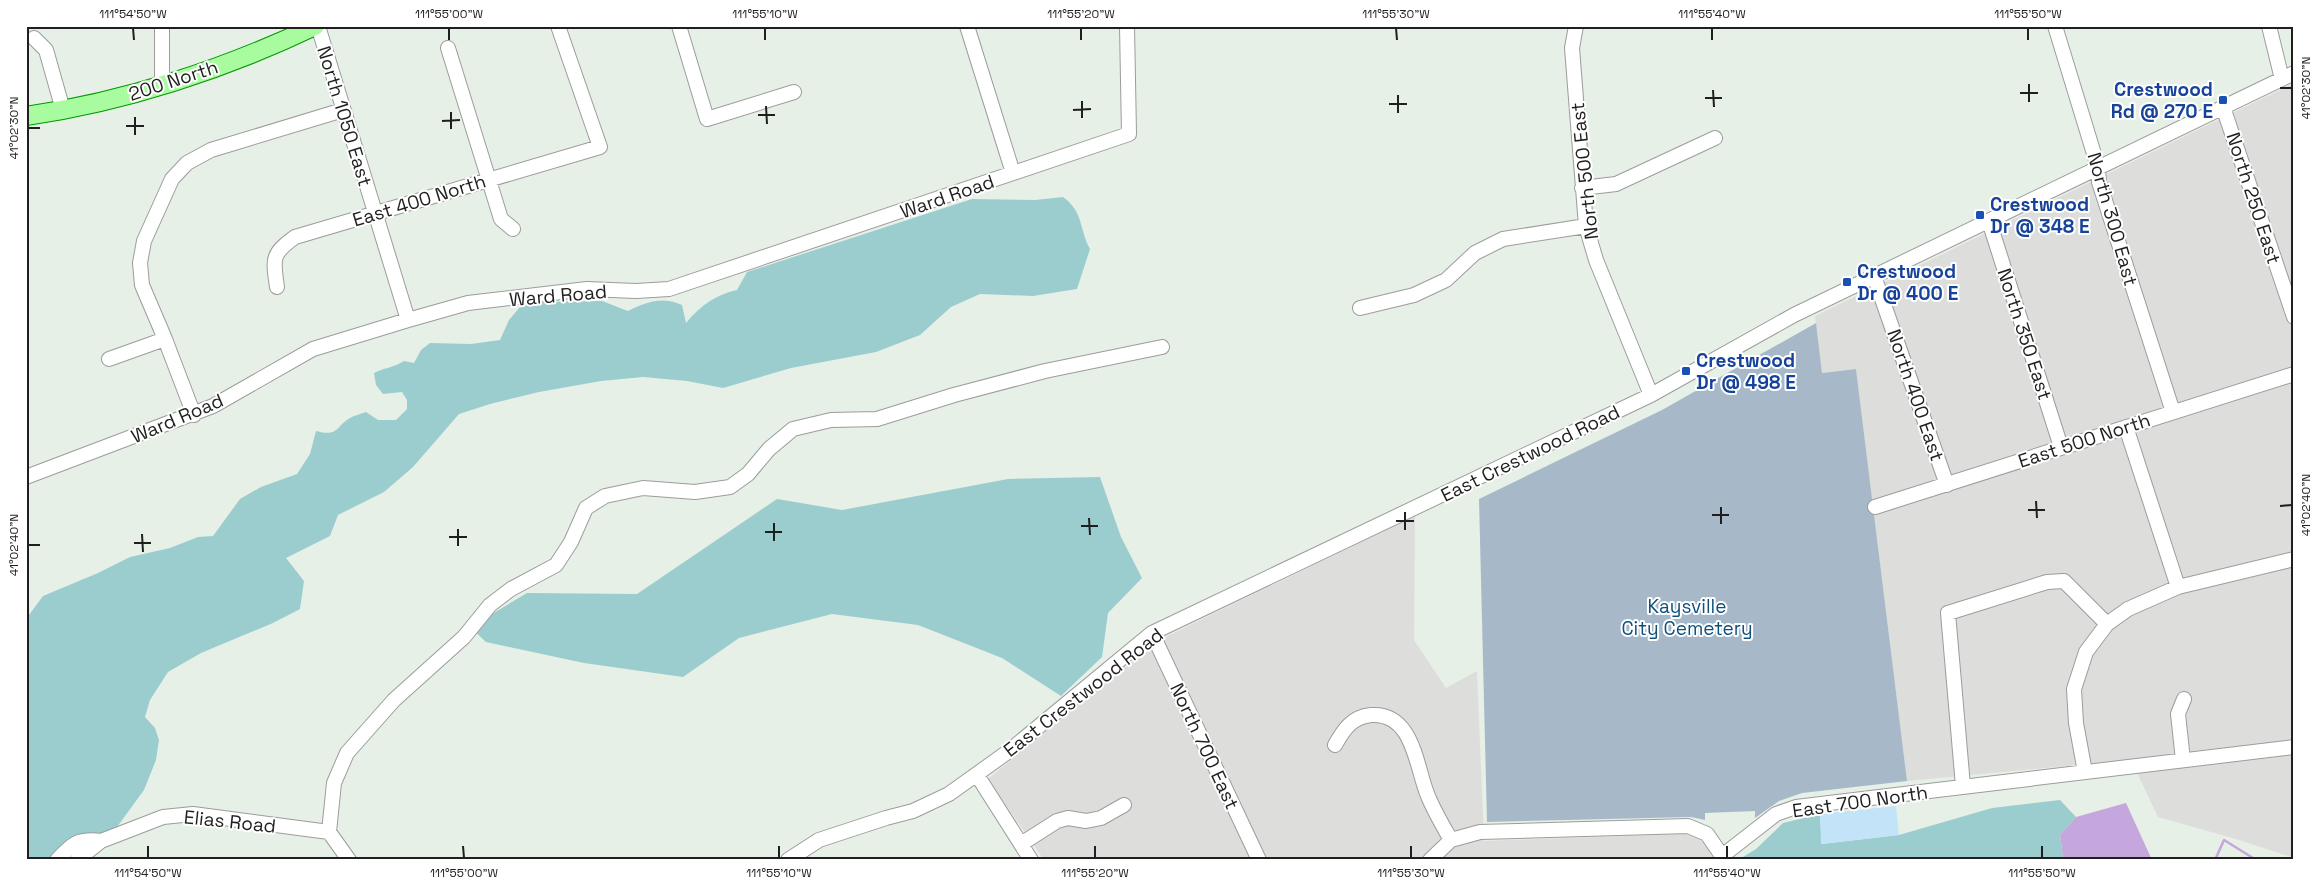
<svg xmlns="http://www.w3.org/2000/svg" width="2320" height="886" font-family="'Space Grotesk',sans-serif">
	<rect width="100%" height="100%" fill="#e6f0e6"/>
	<path fill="#dddddc" d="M2294,83V858L2236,839L2158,817L2131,760L1907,781L1856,369L1822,373L1815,316Z
		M1415,516L1414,640L1446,688L1477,671L1484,841L1686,834L1702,839L1712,856L1707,860H1044L988,779L1149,645Z"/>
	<path fill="#9bcdcf" d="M1063,197C1084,212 1079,229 1090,249L1077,289L1033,296L980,294L951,307L920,335L876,352L791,368L723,388L687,381L643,377L601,381L539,392L490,404L459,414L413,467L384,492L338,515L330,536L286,558L304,581L300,609L273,623L201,653L168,672L150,700L145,717L155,728L159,740L156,760L144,790L117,827L53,860H26V619L43,596L98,573L130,557L170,548L198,537L213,536L240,499L261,487L297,474L310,454L316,431C339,437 335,427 350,418C355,415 361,414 366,412L378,420H396L407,409V400L402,392L383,394L376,385L374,373C384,368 395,367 404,361L414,363L421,350L430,343L471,344L500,340L509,320L520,307L536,302L602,301L628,311C647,302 662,296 682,305L686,323C701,305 715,295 737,290L747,272L972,199L1035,200Z
		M1100,477L1121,537L1142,578L1108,613L1102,657L1061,696L1002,658L918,625L832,614L739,638L683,677L584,663L486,642L470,627L527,593L637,594L777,499L842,510L1008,479Z
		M2060,800L2076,817L2060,835L2063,857L2033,860H1738L1756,849L1783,823L1820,814L1822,844L1899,835L1992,808Z"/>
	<path fill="#a7b9c9" d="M1816,323L1822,373L1856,369L1907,781L1802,793L1779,801L1755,818V811L1705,813V820L1691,817L1487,822L1479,499L1662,410Z"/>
	<path fill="#c3e3f9" d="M1896,806L1899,835L1821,844L1820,814Z"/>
	<path fill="#c5a6dd" d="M2126,803L2152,860H2033L2063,857L2060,835L2076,817Z"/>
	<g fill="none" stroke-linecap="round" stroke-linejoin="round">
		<path stroke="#c5a6dd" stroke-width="2.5" d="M2215,860L2224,840L2253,858L2266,860"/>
		<g stroke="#9c9c9c" stroke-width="16">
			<path id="minor" d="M318,26L408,320
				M679,26L707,119L794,92
				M967,26L1013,173
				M1576,26L1572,48L1586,226L1596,260L1651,395
				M2055,26L2098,167L2099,182L2173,412
				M2269,26L2282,79
				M34,38L46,50L63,110
				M448,48L501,219L513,229
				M162,84V26
				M2223,107L2294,317
				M1582,188L1616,184L1715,138
				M1989,221L2061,447
				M1874,276L1947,485
				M277,287C273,259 271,254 295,237L600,147L558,26
				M1360,308L1414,295L1446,280L1475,253L1503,239L1586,226
				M109,359L165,339
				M194,415L165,339L142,285L140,263L144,241L172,179L187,163L211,150L343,110
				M2126,427L2178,587
				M26,477L213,406L313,349L408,320L468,303L587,289L636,291L669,289L1129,134L1127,26
				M1875,507L2294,374
				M1152,633L1259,860
				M1335,745C1344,729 1352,717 1371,715C1414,712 1416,768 1428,796C1434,811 1443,826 1451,840
				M2183,760L2178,714L2184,699
				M2085,772L2076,723L2074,689L2086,652L2107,624L2128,609L2178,587L2294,559
				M977,775L1031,860
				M1963,786L1948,613L2047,582L2064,581L2107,624
				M329,832L334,783L347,753L394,700L464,637L490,605L511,589L556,565L571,542L586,508L605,496L643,488L695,492L730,487L748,474L769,449L793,429L831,420L877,419L954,395L1045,371L1162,347
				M1021,844L1057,821L1068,818L1086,821L1101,818L1124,805
				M57,860C72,844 78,838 101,841
				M77,860L101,841L163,817L193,814L329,832L349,860
				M788,860L819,840L886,818L913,811L949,794L1009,751L1152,633L1651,395L1794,315L2294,73
				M1430,860L1451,840L1480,832L1688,826L1707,834L1722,856L1776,814L1796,807L2294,747"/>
		</g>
		<g stroke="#029a01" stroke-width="20">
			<path id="major" d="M26,116C124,102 225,69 315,26"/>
		</g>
		<use href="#minor" stroke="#fff" stroke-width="14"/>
		<use href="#major" stroke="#a9fb9f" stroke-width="18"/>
	</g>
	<path fill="none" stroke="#1f1f1f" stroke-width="2" d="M133,28L134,40M449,28V40M765,28V40M1081,28V40M1396,28L1397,40M1712,28V40M2028,28V40M2029,84V102M2280,88H2292M1713,90L1714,107M2020,93H2038M1398,95V113M1705,98H1722M1082,101V118M1389,104H1407M766,106L767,124M1073,110L1091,109M451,112V129M758,115H775M135,117V135M442,121L460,120M126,126H144M28,128H40M2036,501L2037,518M2280,506L2292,505M1721,507V524M2028,510H2045M1405,512V530M1712,515H1729M1089,518L1090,535M1396,521H1414M774,523V541M1081,526H1098M458,529V546M765,532H782M142,534L143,552M449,537H467M134,543H151M28,545H40M148,846V858M463,846L464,858M779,846V858M1095,846V858M1411,846V858M1727,846V858M2042,846V858"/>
	<g fill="#1a4fb4" stroke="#fff" stroke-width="2">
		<rect x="2218" y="95" width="10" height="10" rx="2.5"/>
		<rect x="1975" y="210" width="10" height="10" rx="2.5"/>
		<rect x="1842" y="277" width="10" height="10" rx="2.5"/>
		<rect x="1681" y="366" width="10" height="10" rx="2.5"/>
	</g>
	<g text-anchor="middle" stroke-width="4" stroke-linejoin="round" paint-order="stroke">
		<g font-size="19" fill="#1f1f1f" stroke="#fff">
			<text transform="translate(173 80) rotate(-18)" y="7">200 North</text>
			<text transform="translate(345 116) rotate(73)" y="7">North 1050 East</text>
			<text transform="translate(1584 171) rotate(-96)" y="7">North 500 East</text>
			<text transform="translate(947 196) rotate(-19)" y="7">Ward Road</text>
			<text transform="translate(2254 198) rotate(72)" y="7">North 250 East</text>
			<text transform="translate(419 200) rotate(-17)" y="7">East 400 North</text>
			<text transform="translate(2113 219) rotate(74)" y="7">North 300 East</text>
			<text transform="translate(558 295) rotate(-5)" y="7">Ward Road</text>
			<text transform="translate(2025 334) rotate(72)" y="7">North 350 East</text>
			<text transform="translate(1916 395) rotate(71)" y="7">North 400 East</text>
			<text transform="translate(177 418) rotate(-23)" y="7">Ward Road</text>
			<text transform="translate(2084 440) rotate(-18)" y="7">East 500 North</text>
			<text transform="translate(1530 453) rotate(-26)" y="7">East Crestwood Road</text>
			<text transform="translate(1083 692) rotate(-38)" y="7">East Crestwood Road</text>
			<text transform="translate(1205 746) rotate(65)" y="7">North 700 East</text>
			<text transform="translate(1860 801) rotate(-8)" y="7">East 700 North</text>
			<text transform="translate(230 821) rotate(6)" y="7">Elias Road</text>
		</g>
		<g font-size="19" font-weight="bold" fill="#164399" stroke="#fff" text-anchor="start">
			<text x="2213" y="96" text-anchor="end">Crestwood<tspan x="2213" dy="22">Rd @ 270 E</tspan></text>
			<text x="1990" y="211">Crestwood<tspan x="1990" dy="22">Dr @ 348 E</tspan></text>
			<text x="1857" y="278">Crestwood<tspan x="1857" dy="22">Dr @ 400 E</tspan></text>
			<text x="1696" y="367">Crestwood<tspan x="1696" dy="22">Dr @ 498 E</tspan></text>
		</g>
		<g font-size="19" fill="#0c507e" stroke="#fff">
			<text x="1687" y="613">Kaysville<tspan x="1687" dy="22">City Cemetery</tspan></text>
		</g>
	</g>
	<rect width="2320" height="886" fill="none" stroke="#ffffff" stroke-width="55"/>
	<rect x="28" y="28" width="2264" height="830" fill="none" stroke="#1f1f1f" stroke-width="2"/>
	<g font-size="12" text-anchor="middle" fill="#1f1f1f">
		<text x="133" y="18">111°54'50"W</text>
		<text x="449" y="18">111°55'00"W</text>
		<text x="765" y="18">111°55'10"W</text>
		<text x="1081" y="18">111°55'20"W</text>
		<text x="1396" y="18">111°55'30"W</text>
		<text x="1712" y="18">111°55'40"W</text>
		<text x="2028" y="18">111°55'50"W</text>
		<text transform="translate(2306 88) rotate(-90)" y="4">41°02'30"N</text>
		<text transform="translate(14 128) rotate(-90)" y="4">41°02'30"N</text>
		<text transform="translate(2306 505) rotate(-90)" y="4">41°02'40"N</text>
		<text transform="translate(14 545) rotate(-90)" y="4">41°02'40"N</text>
		<text x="148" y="877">111°54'50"W</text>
		<text x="464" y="877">111°55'00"W</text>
		<text x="779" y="877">111°55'10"W</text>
		<text x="1095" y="877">111°55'20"W</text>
		<text x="1411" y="877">111°55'30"W</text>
		<text x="1727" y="877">111°55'40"W</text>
		<text x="2042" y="877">111°55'50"W</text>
	</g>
</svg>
